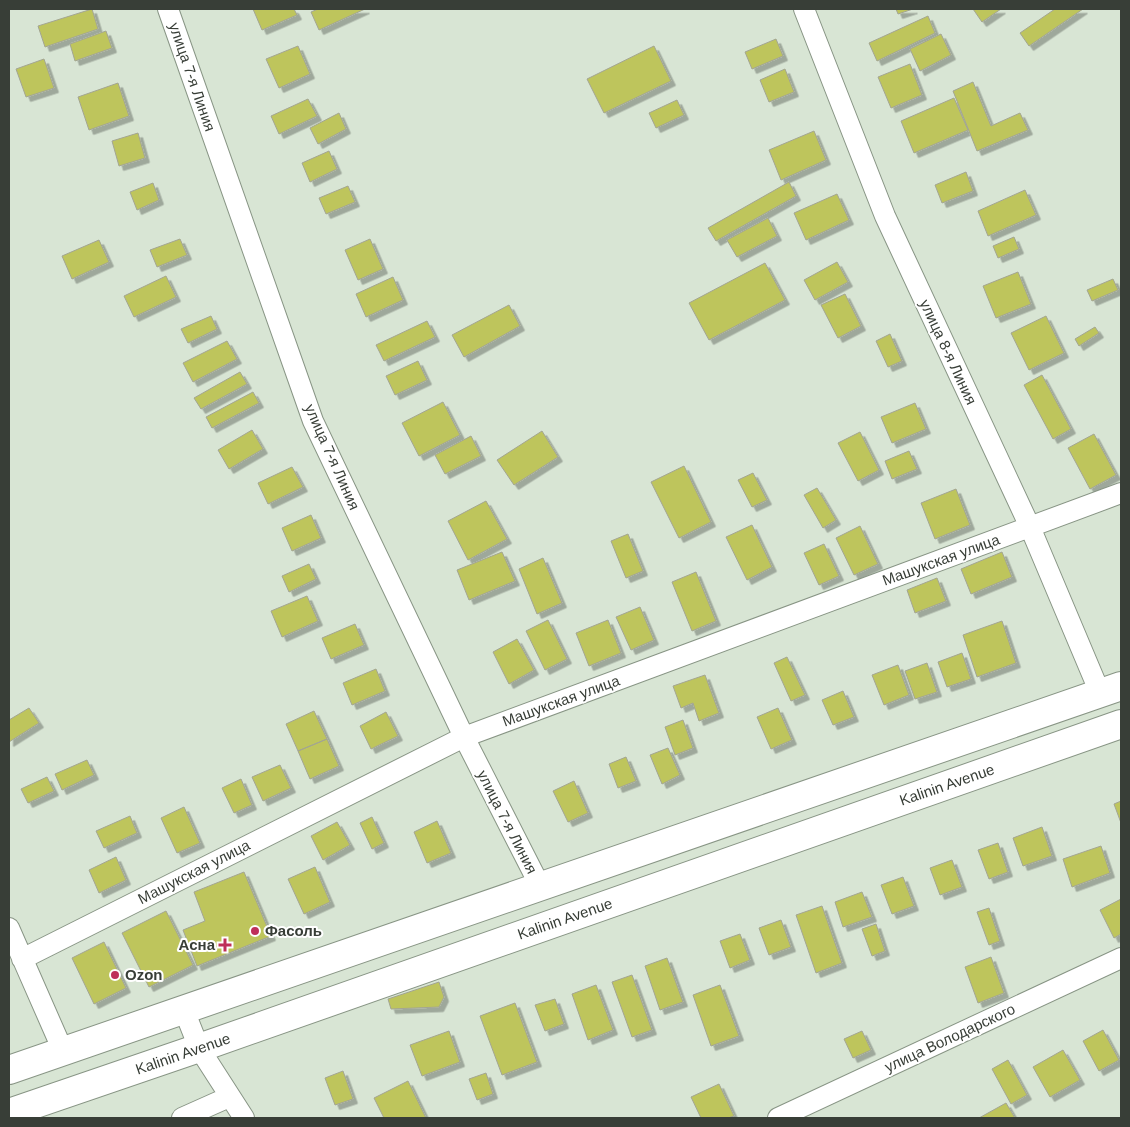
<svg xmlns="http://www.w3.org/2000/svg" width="1130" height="1127" font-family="Arial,sans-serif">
	<defs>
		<filter id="shadow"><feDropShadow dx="4.5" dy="4.5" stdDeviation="0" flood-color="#0004"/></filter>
	</defs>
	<rect width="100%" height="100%" fill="#d8e5d4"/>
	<path fill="#bec55c" stroke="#a3a592" filter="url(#shadow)" d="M92,9L98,29L45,47L38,26Z
		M253,9H294L297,15L262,30Z
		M318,9H365L319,30L311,12Z
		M896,9H913L898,14Z
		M973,9H1001L982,22Z
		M1055,9H1083L1029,46L1020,33Z
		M928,16L935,33L877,61L869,43Z
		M106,31L112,48L75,61L70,44Z
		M941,34L951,55L920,71L910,49Z
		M776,39L783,56L752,69L745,52Z
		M298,46L310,74L279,88L266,59Z
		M654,46L671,81L604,113L587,79Z
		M44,59L54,88L26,97L16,69Z
		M910,64L922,95L891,108L878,77Z
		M785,69L794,92L769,102L760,80Z
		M973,82L991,126L1020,113L1028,130L977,151L953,91Z
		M118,83L129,116L89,130L78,97Z
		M954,98L968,130L914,153L901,121Z
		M308,99L317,116L279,134L271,116Z
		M677,100L684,115L656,128L649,113Z
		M339,113L346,129L318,144L310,128Z
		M814,131L826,160L781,180L769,150Z
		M138,133L145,158L119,166L112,141Z
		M329,151L337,169L310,182L302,163Z
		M966,172L973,191L942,203L935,185Z
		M789,182L796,196L716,241L708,228Z
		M153,183L159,200L137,210L130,192Z
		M348,186L355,202L326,214L319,198Z
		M1025,190L1036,215L988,236L978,211Z
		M837,194L849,220L806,240L794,213Z
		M768,218L777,236L737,257L727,240Z
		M1014,237L1019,249L998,258L993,246Z
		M180,239L187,255L157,267L150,250Z
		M370,239L383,269L358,280L345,250Z
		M99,240L109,262L72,279L62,256Z
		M837,262L848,282L815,300L804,280Z
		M765,263L785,300L709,340L689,303Z
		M1018,272L1031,304L996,318L983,286Z
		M166,276L176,297L134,317L124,296Z
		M393,277L403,300L366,317L356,294Z
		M1113,279L1118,290L1092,301L1087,290Z
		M845,294L861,326L838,338L821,305Z
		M509,305L520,326L464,357L452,335Z
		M211,316L217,329L188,343L181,329Z
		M1046,316L1064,353L1029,370L1011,333Z
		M427,321L435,337L384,361L376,345Z
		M1095,327L1099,333L1079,346L1075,339Z
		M890,334L902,361L888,367L876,341Z
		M227,341L237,359L193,382L183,363Z
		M418,361L427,380L395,395L386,376Z
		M240,372L247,384L201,409L194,398Z
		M1042,375L1071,429L1053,439L1024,385Z
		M253,392L259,403L212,428L206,417Z
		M443,402L460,435L419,456L402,423Z
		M915,403L926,429L892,443L881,417Z
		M252,430L263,449L229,469L218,450Z
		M542,431L558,457L514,485L497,460Z
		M860,432L879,470L858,481L838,443Z
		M1094,434L1116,475L1090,489L1068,448Z
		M471,436L481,456L445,474L435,455Z
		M909,451L917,469L892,479L885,461Z
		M684,466L711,522L679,538L651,482Z
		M292,467L303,487L268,504L258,483Z
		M753,473L767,500L752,507L738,480Z
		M817,488L836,520L823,528L804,495Z
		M956,489L970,525L935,539L921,503Z
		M486,501L507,539L468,560L448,521Z
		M311,515L321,538L292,551L282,528Z
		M752,525L772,567L747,580L726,537Z
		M860,526L878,564L854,575L836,538Z
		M628,534L643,571L626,578L611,541Z
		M824,544L839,576L819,585L804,553Z
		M502,552L515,581L469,600L457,570Z
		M1002,552L1012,577L971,594L961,569Z
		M543,558L562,603L537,614L519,569Z
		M309,564L316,579L289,592L282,576Z
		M696,572L716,621L692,631L672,582Z
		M937,578L946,601L915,613L907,590Z
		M307,596L318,621L282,637L271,611Z
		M640,607L654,640L631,650L616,617Z
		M548,620L567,659L545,670L526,631Z
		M608,620L621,653L589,666L576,633Z
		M1002,621L1016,663L977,677L963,635Z
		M355,624L364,645L331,659L322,638Z
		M517,639L534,670L509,684L493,652Z
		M962,653L971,679L947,687L938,662Z
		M787,657L805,695L791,701L774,663Z
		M927,663L937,692L915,699L905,671Z
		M898,665L909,695L884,705L872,675Z
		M376,669L385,691L352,705L343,683Z
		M705,675L719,713L699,721L693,703L681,708L673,686Z
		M843,691L854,717L833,725L822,700Z
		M29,708L39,723L9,742V720Z
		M778,708L792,740L771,749L757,717Z
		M314,711L327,739L298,751L286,724Z
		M386,712L398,736L371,749L360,726Z
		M683,720L693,748L675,755L665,727Z
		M327,739L339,766L310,779L298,751Z
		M668,748L680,775L662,784L650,755Z
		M626,757L636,781L618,788L609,764Z
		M87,760L94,775L62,790L55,774Z
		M280,765L291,788L263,801L252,777Z
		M47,777L54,791L28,803L21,789Z
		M241,779L252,805L234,813L222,788Z
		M574,781L588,813L568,822L553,791Z
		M1121,801V823L1114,804Z
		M184,807L200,843L177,853L161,818Z
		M130,816L137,833L104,848L96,831Z
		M372,817L384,843L372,849L360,823Z
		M437,821L451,853L427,863L414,832Z
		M337,822L350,845L323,860L311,836Z
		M1042,827L1052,856L1023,866L1013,838Z
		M998,843L1008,872L989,879L978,850Z
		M1101,846L1110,873L1072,887L1063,859Z
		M116,857L126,880L99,893L89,870Z
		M952,860L962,887L940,895L930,868Z
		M315,867L330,902L304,914L288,879Z
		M244,872L271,936L197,966L183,930L205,921L194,892Z
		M903,877L914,906L892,914L881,885Z
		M862,892L872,917L843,927L835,902Z
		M1121,899V934L1114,938L1100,910Z
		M822,906L842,963L816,973L796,915Z
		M989,908L1000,941L989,945L977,912Z
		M166,911L193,965L149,987L122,933Z
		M781,920L791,947L769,955L759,928Z
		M876,924L885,951L872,956L862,929Z
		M740,934L750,960L730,968L720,941Z
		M104,942L126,988L94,1004L72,958Z
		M991,957L1004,993L978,1003L965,967Z
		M667,958L683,1002L660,1010L645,966Z
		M632,975L652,1030L632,1037L612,982Z
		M439,982L444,997L439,1007L391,1009L388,999Z
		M596,985L613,1030L588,1040L572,994Z
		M720,985L739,1036L711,1046L693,995Z
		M555,999L564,1024L545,1031L535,1005Z
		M515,1003L537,1062L502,1075L480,1016Z
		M1103,1030L1119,1060L1099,1071L1083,1041Z
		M449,1031L460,1062L422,1076L410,1045Z
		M862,1031L871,1050L853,1058L844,1039Z
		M1063,1050L1080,1080L1050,1097L1033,1067Z
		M1008,1060L1027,1095L1011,1104L992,1069Z
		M343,1071L353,1099L335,1105L325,1078Z
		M486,1073L493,1094L477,1100L469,1079Z
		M408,1081L426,1118H384L374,1098Z
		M719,1084L734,1116L728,1118H701L691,1097Z
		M1006,1103L1015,1118H979Z"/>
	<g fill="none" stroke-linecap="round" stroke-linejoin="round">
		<g stroke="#889585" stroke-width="22">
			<path id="street" d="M168,9L313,421L464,737L540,886
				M804,9L885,216L1030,527L1100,693
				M9,928L63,1051
				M22,959L464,737L1121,493
				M184,1010L199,1048L244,1118
				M182,1118L229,1097
				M778,1118L1121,958"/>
		</g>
		<g stroke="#889585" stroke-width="30">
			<path id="primary" d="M9,1070L1121,686
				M9,1113L199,1048L1121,724"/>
		</g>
		<use href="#street" stroke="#fff" stroke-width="20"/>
		<use href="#primary" stroke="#fff" stroke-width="28"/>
	</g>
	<g fill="#be2f59" stroke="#fff" stroke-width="2">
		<circle cx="255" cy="931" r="5"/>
		<path d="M222.5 937.5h5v5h5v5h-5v5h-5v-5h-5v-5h5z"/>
		<circle cx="115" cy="975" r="5"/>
	</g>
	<g text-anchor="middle" stroke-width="4" stroke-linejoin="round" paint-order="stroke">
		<g font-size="15" fill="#383e37" stroke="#fff">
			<text transform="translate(192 77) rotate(71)" y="5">улица 7-я Линия</text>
			<text transform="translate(948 352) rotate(65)" y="5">улица 8-я Линия</text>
			<text transform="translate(332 457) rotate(66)" y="5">улица 7-я Линия</text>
			<text transform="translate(941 560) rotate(-20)" y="5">Машукская улица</text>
			<text transform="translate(561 701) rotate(-20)" y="5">Машукская улица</text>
			<text transform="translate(947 785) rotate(-19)" y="5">Kalinin Avenue</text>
			<text transform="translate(507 822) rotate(63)" y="5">улица 7-я Линия</text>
			<text transform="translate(194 872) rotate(-27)" y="5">Машукская улица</text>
			<text transform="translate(565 919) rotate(-19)" y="5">Kalinin Avenue</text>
			<text transform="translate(950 1038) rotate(-25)" y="5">улица Володарского</text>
			<text transform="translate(183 1054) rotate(-19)" y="5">Kalinin Avenue</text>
		</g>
		<g font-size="15" font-weight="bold" fill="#383e37" stroke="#fff" text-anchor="start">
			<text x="265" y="936">Фасоль</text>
			<text x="215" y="950" text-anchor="end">Асна</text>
			<text x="125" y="980">Ozon</text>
		</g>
	</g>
	<rect width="1130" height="1127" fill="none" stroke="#383e37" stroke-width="20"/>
</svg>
